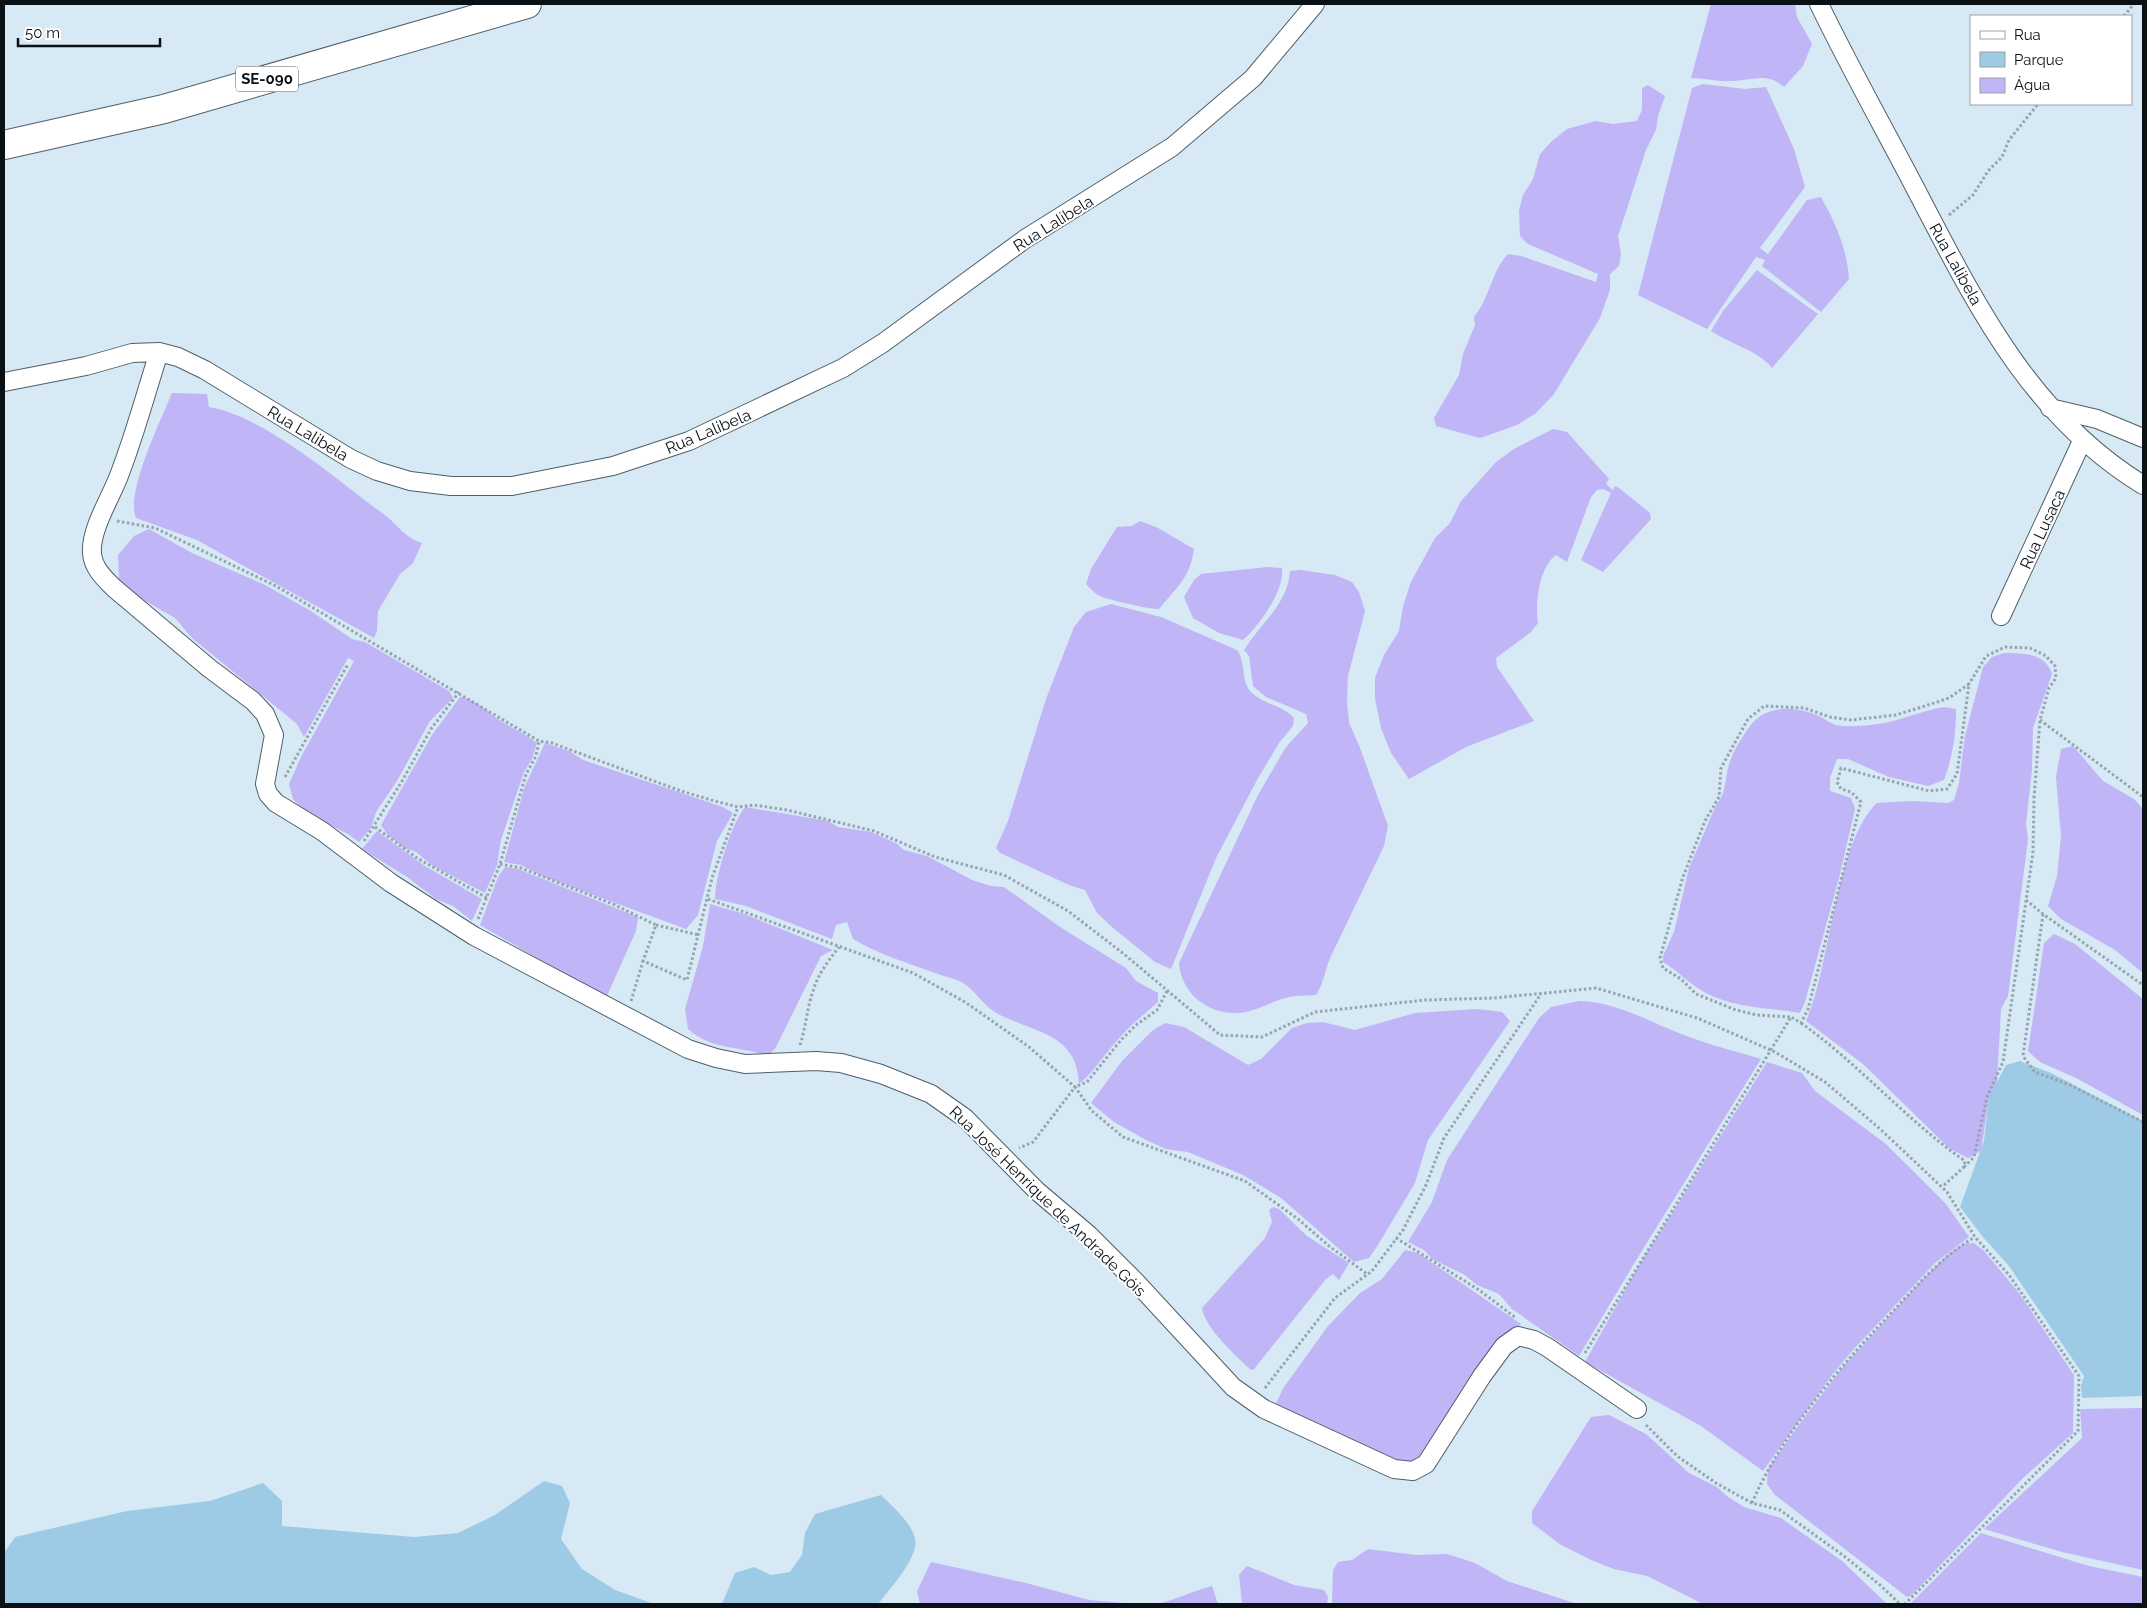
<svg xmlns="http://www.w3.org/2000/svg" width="2147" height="1608" font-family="Raleway,sans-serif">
	<rect width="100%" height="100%" fill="#d6e9f5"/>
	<path fill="#9dcae4" d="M2020,1061L2051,1073L2143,1121V1396L2082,1398L2081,1386L2084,1376L2009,1266L1983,1237L1960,1207L1984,1141L1989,1097L2006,1065Z
		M544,1481L562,1486L570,1503L561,1539L582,1569L615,1590L654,1604H4V1553L15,1537L127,1511L210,1501L263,1483L282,1501V1526L414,1537L458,1533L495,1515Z
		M881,1495C893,1507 910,1521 915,1538C920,1556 889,1590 878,1604H722L735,1573L754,1567L771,1575L790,1572L802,1555L805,1533L815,1514Z"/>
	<path fill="#c0b5f6" d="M1711,4H1795L1797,17L1812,44L1803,66L1784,87C1766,71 1751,81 1731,81C1718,82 1704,78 1691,78Z
		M1703,84L1745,89L1766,87L1794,149L1805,187L1760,248L1768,254L1807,200L1821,197C1836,224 1847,249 1849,279L1821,312L1762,266L1765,260L1756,257L1707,329L1638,295L1692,88Z
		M1648,85L1665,96L1658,116L1656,130L1646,150L1618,236L1621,253L1619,266L1610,274V290L1600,318L1554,394L1536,413L1517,425L1480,438L1436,426L1434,418L1459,375L1463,354L1475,325L1474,317C1490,298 1491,272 1508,254L1521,256L1596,282L1598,274L1528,244L1520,236L1519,211L1523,195L1533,179L1540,154L1552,141L1567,129L1596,121L1613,124L1637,121L1642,110V88Z
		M1757,270L1818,314L1772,368C1758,350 1730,344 1711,331L1723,311Z
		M172,393L207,394L209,407C267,417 338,481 386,516C398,525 406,539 422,543L413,563L400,574L378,611L377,631L374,638L197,540L136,518C125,493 161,420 172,393Z
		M1553,429L1567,432L1609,479L1606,484L1613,490L1615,486L1619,488L1650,513L1651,519L1603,572L1581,560L1611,493L1603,489L1597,490L1591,497L1567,562L1556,555C1539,567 1535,604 1538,623L1531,632L1496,658L1497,667L1534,721L1466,747L1409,779L1391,753L1381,728L1375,699V678L1384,655L1399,631L1403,606L1411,582L1435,538L1450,523L1461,501L1496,462L1514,449Z
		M1140,521L1158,528L1194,549C1190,578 1176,588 1159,609C1152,610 1104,599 1098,595C1094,593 1090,588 1086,584L1091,569L1117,527L1132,526Z
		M149,529L192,553L265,585L311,611L352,639L365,642L449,691L453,698L430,721L397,781L376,812L371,828L359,842L348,834L305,812L293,799L289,784L301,757L354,661L348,658L304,737L297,724L192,638L175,618L142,599L119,580L118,555L134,536Z
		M1268,567L1282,568C1285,590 1259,626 1243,640L1219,633L1193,618L1184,597L1194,580L1201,574Z
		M1300,570L1335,575L1352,582L1359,592L1365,611L1348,676L1347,701L1349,723L1359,745L1388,826L1384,846L1331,956C1325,969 1324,983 1316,995C1308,996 1298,995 1289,997C1271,1001 1252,1014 1233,1013C1204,1012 1181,991 1179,963L1258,795L1286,747L1308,723L1306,714L1266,697L1253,686L1249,656L1244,650C1261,623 1288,604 1290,571Z
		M1111,604L1161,617L1237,650C1246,662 1241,680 1250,691C1262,704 1282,705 1294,718L1293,726L1279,743L1257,780L1216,858L1171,969L1155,962L1112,927L1097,913L1085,890L1069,885L1000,853L996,848L1008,821L1046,699L1074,627L1086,612Z
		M2004,653C2022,653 2046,653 2052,674L2033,728L2032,770L2026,824L2028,839L2008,996L2001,1009L1997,1082L1989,1098L1981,1151L1968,1158L1949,1148L1863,1064L1806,1021C1831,966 1835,842 1877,803L1913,801L1948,803L1954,800L1959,783L1965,736L1983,667L1992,657Z
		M460,697C478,700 489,714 504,723C515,729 527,735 537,743L532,759L524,772L501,840L497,865L485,893L433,866L416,852L404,848L387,834L381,825L432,735Z
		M1944,707L1956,709C1956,734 1953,756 1944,780L1928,786L1889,777L1848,759H1837L1830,778V791L1851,798L1855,809L1839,878L1805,1002L1800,1013C1767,1007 1735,1009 1704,992C1689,984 1678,971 1663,962V956L1674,932L1689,868L1716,805C1728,792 1724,775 1731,759C1735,748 1743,736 1750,726C1766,704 1796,706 1819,716C1825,719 1830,723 1836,725C1845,727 1861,726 1870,725C1896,723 1919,711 1944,707Z
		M545,743L569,751L583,760L723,807L733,813L717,841L698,915L686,929L542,876L521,865L504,862L524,788Z
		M2073,746L2103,781L2134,799L2143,809V973L2115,950L2061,919L2048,906L2057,876L2061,836L2056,777L2061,749Z
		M745,807L828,821L838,827L871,832L896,843L904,850L927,856L972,880L991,886L1004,887L1060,927L1126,968L1136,981L1158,993V1002C1143,1015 1127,1028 1115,1043C1102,1057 1094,1072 1079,1084C1077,1034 1037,1033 1000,1015C985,1008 978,994 966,985C959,979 946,977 938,974C908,963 880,955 853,939L847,922L836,925L832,939L746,906L715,899C715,877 731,824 745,807Z
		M377,831L425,866L482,899L472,921L453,906L436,899L407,877L362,849Z
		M505,867L518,869L638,917L636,931L606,998L480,925L498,877Z
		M710,904L744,914L833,950L821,956L776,1047L768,1056C738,1045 713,1051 688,1029L685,1009L703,946Z
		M2054,934L2075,944L2143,999V1115L2078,1079L2040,1062L2028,1051L2044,943Z
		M1579,1001C1618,1002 1649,1022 1684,1035C1709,1045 1735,1051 1761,1059L1635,1262L1579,1356L1512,1309L1499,1294L1477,1285L1465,1275L1432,1259L1424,1250L1408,1242L1432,1202L1447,1160L1539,1018L1551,1007Z
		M1477,1009L1502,1012L1510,1021L1428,1140L1415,1183L1378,1245L1369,1258L1354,1262L1281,1198L1243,1175L1188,1152L1166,1149L1146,1140L1114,1122L1091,1103L1122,1061L1153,1030L1165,1023L1184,1027L1248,1065L1261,1059L1292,1028L1307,1023L1323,1022L1355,1030L1415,1013Z
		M1767,1062L1802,1073L1815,1091L1886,1144L1946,1204L1969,1237L1935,1263L1852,1351L1832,1375L1763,1471L1701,1426L1585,1362L1635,1272Z
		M1273,1207L1279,1209L1307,1236L1349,1263L1339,1280L1333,1274L1326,1279L1254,1369L1251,1370C1236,1356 1205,1328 1202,1308L1265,1238L1272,1222L1269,1210Z
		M1974,1243L1984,1251L2019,1293L2074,1375L2073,1433L2023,1478L1912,1595L1907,1597L1775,1495L1767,1484L1768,1469L1806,1415L1843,1367L1921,1281L1948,1254L1963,1244Z
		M1405,1250L1418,1253L1521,1324L1493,1354L1427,1451L1405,1468L1278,1408L1276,1403L1284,1387L1328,1326L1360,1293L1382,1279Z
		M2143,1408V1570L2062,1552L1984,1529L2082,1438L2080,1409Z
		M1609,1415L1646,1434L1689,1473L1717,1487L1728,1497L1744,1507L1781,1518L1842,1561L1886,1603L1703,1604L1647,1576L1614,1569L1591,1560L1561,1545L1532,1523V1511L1591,1417Z
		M1981,1533L2089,1566L2143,1577V1604H1910Z
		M1368,1549L1416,1555L1447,1554L1475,1563L1507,1581L1577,1604H1332L1333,1570L1338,1562L1352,1560Z
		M931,1562L1026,1583L1089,1600L1136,1604H920L917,1591Z
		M1247,1566L1294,1585L1324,1590L1328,1597L1327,1604H1242L1239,1575Z
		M1212,1586L1218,1604H1158C1177,1599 1193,1591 1212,1586Z"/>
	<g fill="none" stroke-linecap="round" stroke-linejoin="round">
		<g stroke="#4e5f69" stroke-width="20">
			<path id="street" d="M1819,4C1848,64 1881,123 1912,182C1973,298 2027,414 2143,485
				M159,352C146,393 135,434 120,473C112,496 90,529 92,553C93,568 104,578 114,588L209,668L253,701L265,714L274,735L265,784L268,794L276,803L322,831L391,883L474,936L688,1049L716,1058L745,1064L816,1061L841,1063L881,1074L931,1094L965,1118L1037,1191L1089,1235L1136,1282L1233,1387L1264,1409L1394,1469L1413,1471L1426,1464L1482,1376L1504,1346L1518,1336L1534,1340L1547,1347L1637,1409
				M4,382L86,366L132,353L159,352L178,357L205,370L351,459L377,471L410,481L451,486H512L613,466L689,441L843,368L883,343L1025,239L1172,147L1253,78L1315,4
				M2050,408L2097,419L2143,438
				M2001,616L2082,441"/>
		</g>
		<g stroke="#4e5f69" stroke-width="30">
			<path id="primary" d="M4,145L164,109L527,4"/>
		</g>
		<path stroke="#95a4ae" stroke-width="3" stroke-dasharray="2.5 2.5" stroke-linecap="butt" d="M2124,16L2134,4
			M1949,215L1973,195L1988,171L2002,157L2009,140L2038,104
			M117,521L155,528L276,586L539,741L552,743L678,790L711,800L738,807L754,805L787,810L874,831L935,857L1004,875L1068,911L1124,954L1220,1035L1262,1037L1315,1012L1425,1000L1495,998L1596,988L1697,1018L1775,1052L1825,1082L1879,1128L1947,1192L1975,1237L2009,1275L2079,1376L2078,1431L1905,1604
			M2040,720L2143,797
			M285,777L348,664
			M375,827L417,858L487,898
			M364,841L401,783L431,729L459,692
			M500,864L521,868L615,905L656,925L643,961L687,980L712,878L738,807
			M708,899L913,973L965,1002L1029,1047L1075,1087L1033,1142L1019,1148
			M2026,900L2043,914L2143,985
			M2043,914L2023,1056L2035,1072L2070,1085L2143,1122
			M478,919L500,864L526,774L536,756L539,741
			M656,925L699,935
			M1167,991L1157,1010L1136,1025L1121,1040L1087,1082L1075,1087L1092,1111L1123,1137L1245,1181L1298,1219L1329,1246L1367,1274
			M631,1001L643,961
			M1801,1023C1859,1064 1906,1120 1965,1161L1964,1167L1942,1187
			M800,1045C806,1027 807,1008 813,991C818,974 829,960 839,947
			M1964,1167L1974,1157L1987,1097L2003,1062L2033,852L2034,798L2040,720L2049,688L2056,678L2055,666L2046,656L2030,648L2005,647L1986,656L1969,684
			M1396,1238L1479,1290L1516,1318
			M1585,1353L1791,1017L1801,1023L1808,1009L1861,802L1851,792L1841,789L1837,782L1841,768L1929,791L1947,789L1957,774L1969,684L1949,698L1928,705L1896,715L1851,720L1830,717L1804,708L1764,706L1748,719L1721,768L1719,797L1705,821L1683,877L1660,958L1663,968L1681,979L1696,994L1736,1010L1757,1015L1791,1017
			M1265,1388L1335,1298L1372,1271L1403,1230L1426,1185L1444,1138L1541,994
			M1646,1425L1677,1456L1716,1483L1752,1503L1780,1510L1844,1556L1880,1585L1900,1604
			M1752,1503C1783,1431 1842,1364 1896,1308C1920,1282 1944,1255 1975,1237"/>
		<use href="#street" stroke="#fff" stroke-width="18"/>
		<use href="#primary" stroke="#fff" stroke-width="28"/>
	</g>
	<g text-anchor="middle" stroke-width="4" stroke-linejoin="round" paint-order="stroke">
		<rect fill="#fff" stroke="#54585b" stroke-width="1" x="236" y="66.5" width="62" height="25" rx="4"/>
		<g font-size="15" font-weight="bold" fill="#0a1115">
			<text x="267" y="84">SE-090</text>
		</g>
		<g font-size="16" fill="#0a1115" stroke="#fff">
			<text transform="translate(1053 223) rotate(-32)" y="6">Rua Lalibela</text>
			<text transform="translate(1956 264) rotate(61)" y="6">Rua Lalibela</text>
			<text transform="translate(708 431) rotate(-23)" y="6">Rua Lalibela</text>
			<text transform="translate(308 433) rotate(31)" y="6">Rua Lalibela</text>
			<text transform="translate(2042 529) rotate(-65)" y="6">Rua Lusaca</text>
			<text transform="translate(1048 1201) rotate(44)" y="6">Rua José Henrique de Andrade Góis</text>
		</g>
	</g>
	<rect width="2147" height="1608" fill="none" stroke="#0a1115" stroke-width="10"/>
	<rect x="1970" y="15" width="162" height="90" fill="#ffffff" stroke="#9da0a1"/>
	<rect x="1980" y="31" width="25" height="8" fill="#ffffff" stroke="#9da0a1"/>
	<text x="2014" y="40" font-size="15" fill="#0a1115">Rua</text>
	<rect x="1980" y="52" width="25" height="15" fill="#9dcae4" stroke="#9da0a1"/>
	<text x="2014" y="65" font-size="15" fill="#0a1115">Parque</text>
	<rect x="1980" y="78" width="25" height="15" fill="#c0b5f6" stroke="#9da0a1"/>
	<text x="2014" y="90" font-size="15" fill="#0a1115">Água</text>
	<path d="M18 38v8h142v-8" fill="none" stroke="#0a1115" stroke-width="2.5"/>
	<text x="25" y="38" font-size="15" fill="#0a1115" stroke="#ffffff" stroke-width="4" paint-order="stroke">50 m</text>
</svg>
